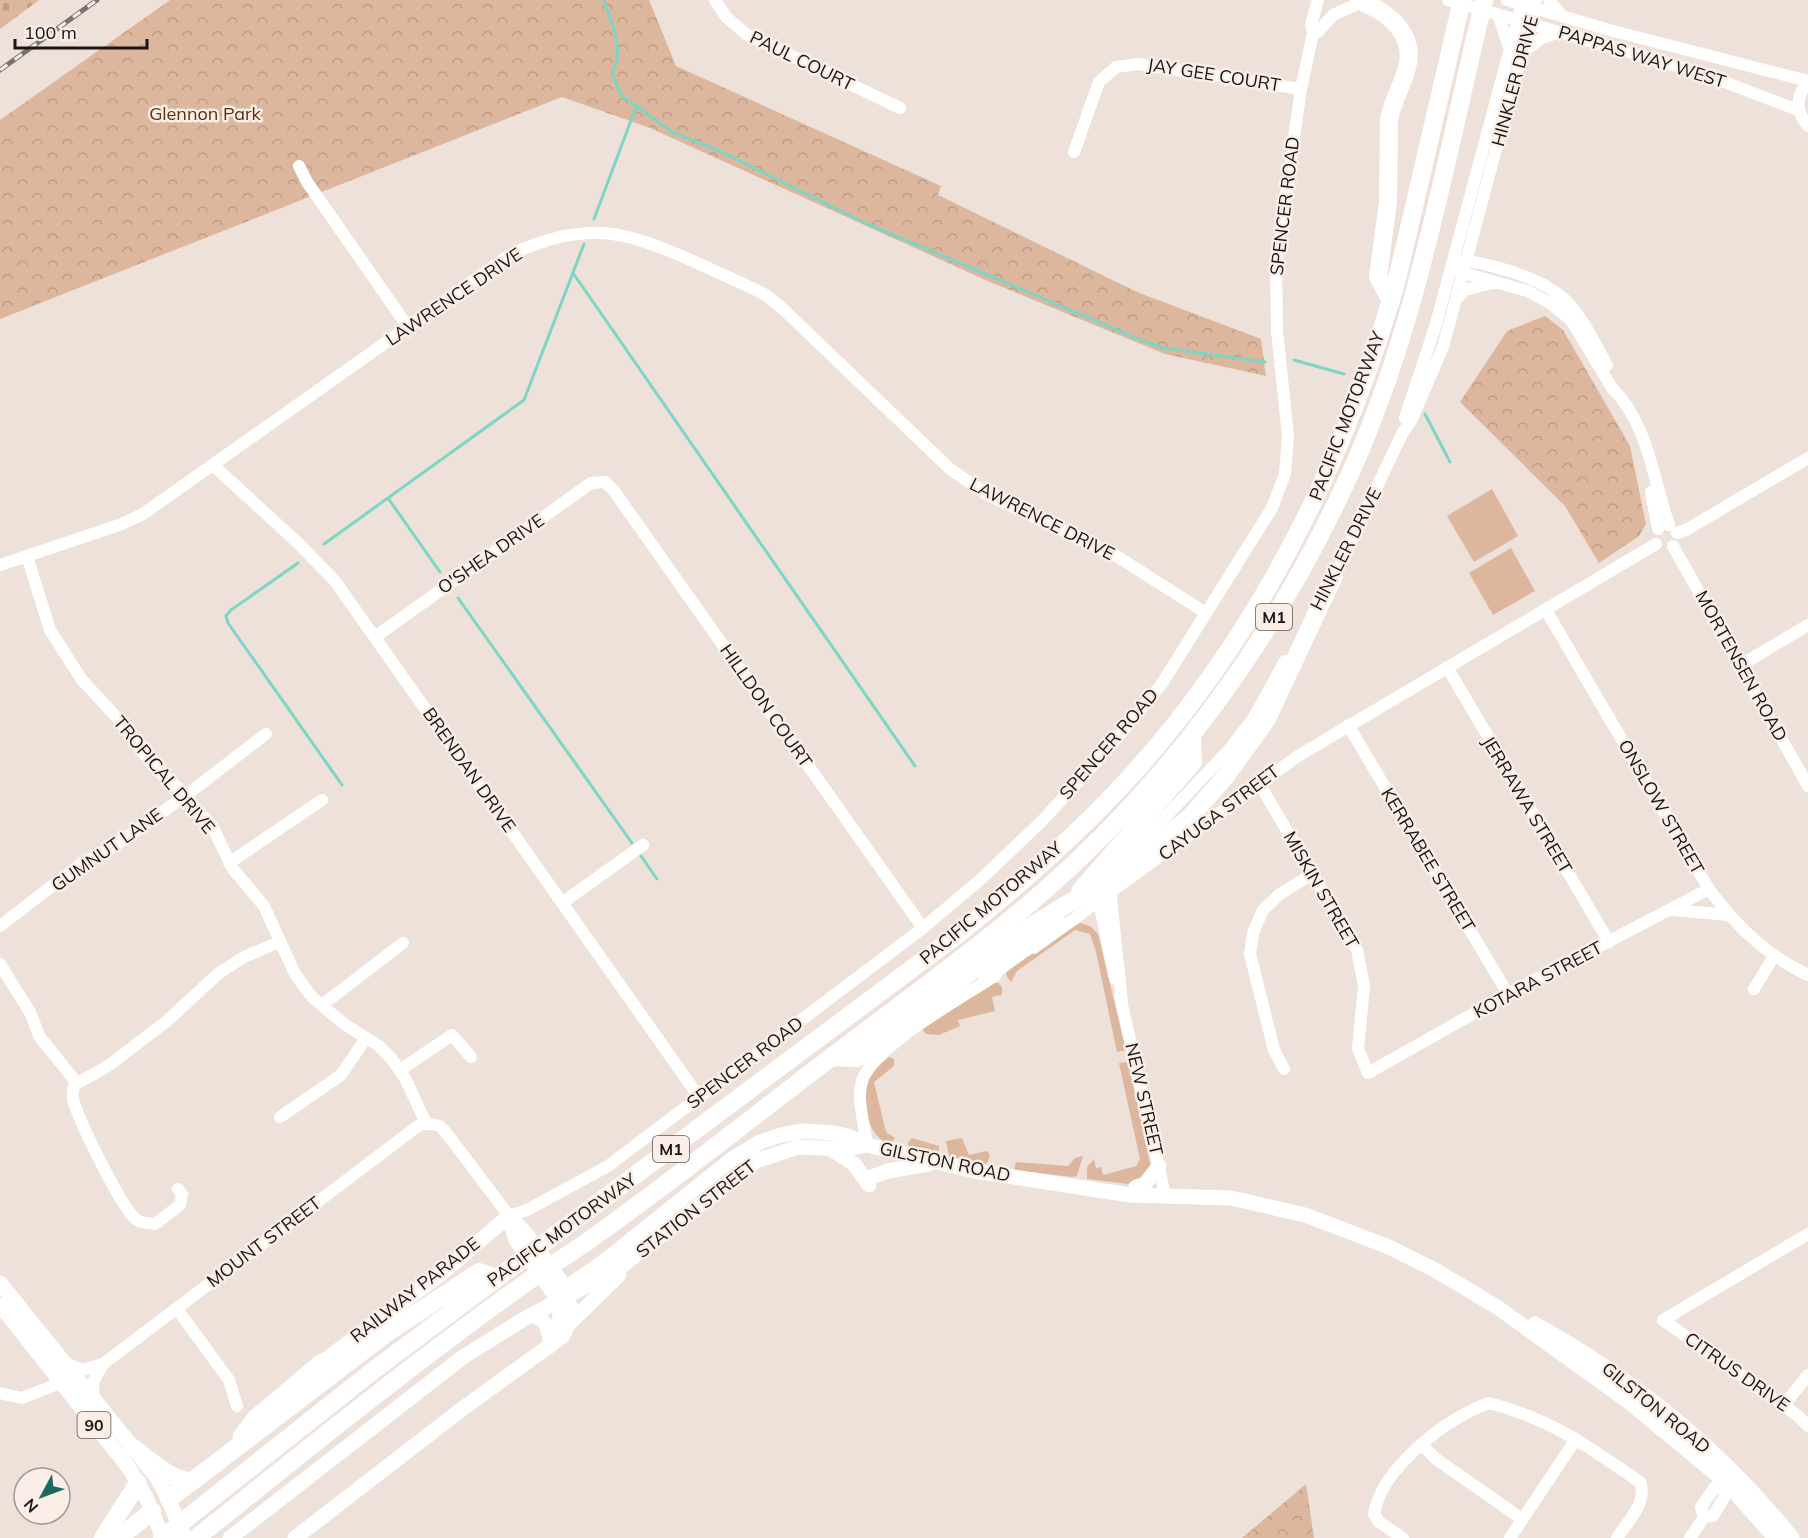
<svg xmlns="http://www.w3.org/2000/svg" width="1808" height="1538" font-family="Mulish,sans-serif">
	<defs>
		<pattern id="cemetery-stones" width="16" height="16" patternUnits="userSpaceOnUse" patternTransform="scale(1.5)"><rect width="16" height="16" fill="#ddb79d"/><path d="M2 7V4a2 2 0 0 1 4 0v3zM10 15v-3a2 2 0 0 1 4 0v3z" fill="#bd9c86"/></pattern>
		<pattern id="park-crowns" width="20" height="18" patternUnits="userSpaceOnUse" patternTransform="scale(1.5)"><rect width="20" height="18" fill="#ddb79d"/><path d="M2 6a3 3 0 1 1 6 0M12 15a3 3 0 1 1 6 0" fill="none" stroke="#bd9c86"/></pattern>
	</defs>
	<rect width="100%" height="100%" fill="#ede1d9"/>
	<path fill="#ddb79d" d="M1492,489L1518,536L1474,562L1447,516Z
		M1511,548L1535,591L1493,615L1469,573Z
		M1080,923L1090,926L1098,934L1126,1050L1117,1052L1096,952L1090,934L1075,930L1017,971L1011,982L1007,977L1006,971Z
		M991,982L998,983L1002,987V995L992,997L995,1011L958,1020L960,1026L939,1035L926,1034L922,1029Z
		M889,1057L894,1059V1066L874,1082L886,1132L895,1138L890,1144C864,1136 858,1090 875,1069C878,1065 885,1061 889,1057Z
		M1128,1062L1151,1168L1140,1182L1128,1184L1087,1179V1167L1094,1159L1096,1168L1101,1167L1103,1175L1136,1166L1140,1159L1119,1063Z
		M912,1138L939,1146V1151L935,1153L909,1148L908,1142Z
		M962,1138L969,1155L987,1151L990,1155L987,1163L983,1164L949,1156L946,1141Z
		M1083,1156L1077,1176L1072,1177L1014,1170L1016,1162L1068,1166L1075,1158Z"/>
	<path fill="url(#cemetery-stones)" d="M0,0H39L0,29Z"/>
	<path fill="url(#park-crowns)" d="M170,0H649L676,66L941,186L938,195L1137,292L1261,339L1266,376L1165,354L990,282L650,128L562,97L0,319V120Z
		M1545,316L1563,330L1630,446L1646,524L1639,536L1599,563L1565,506L1460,402L1507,331Z
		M1306,1484L1314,1538H1242Z"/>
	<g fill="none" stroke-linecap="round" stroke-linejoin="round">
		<path stroke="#7ed5c6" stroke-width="3" d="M604,0C612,26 625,48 612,74L622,96L672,132L722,152L863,222L1136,338L1163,348L1265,362
			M594,219L636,107
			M573,273L915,766
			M1294,360L1344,374
			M1425,414L1450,462
			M388,498L440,572
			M324,544L524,400L584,244
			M298,563L231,610L226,616L228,623L342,785
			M458,598L632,843
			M641,856L657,879"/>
		<path stroke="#fff" stroke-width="12" d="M715,0L726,17L746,34L900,108
			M1448,0L1698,72L1798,110
			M1507,0L1613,31L1808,81
			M1549,0L1562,16
			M1498,14L1509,47
			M1313,33L1318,32L1333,15L1357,4
			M1522,53L1542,38L1560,32
			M1808,83C1795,96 1796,113 1808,126
			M1074,152L1099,82L1116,67L1138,64L1301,89
			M299,166L307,182L408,327
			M1460,262C1474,260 1491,266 1506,270C1570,289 1576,309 1607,365
			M1457,269L1464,273L1527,291L1550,303L1571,320L1612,388C1648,423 1653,479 1669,525
			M1457,298L1465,290L1496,282
			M1405,418L1436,324L1523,0
			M213,465L299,544L335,581L699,1097
			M1651,492L1658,529
			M1677,533L1686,530L1808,458
			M1673,546L1808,786
			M27,556L50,630L82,680L121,722L152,765L177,787L212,826L233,869L264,906L295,974L312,997L344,1024L379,1046L391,1058L405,1078L426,1123
			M0,565L122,524L143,514L511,254C588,221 621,229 695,262C719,273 743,283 766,295L783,309L950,469L988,495L1118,557L1206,613
			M1332,581L1402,434L1412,419L1443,347L1536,0
			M1546,610L1709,889C1735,925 1767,956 1808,975
			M375,637L591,483L605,482L614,491L923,928
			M1741,665L1808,625
			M1447,667L1609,942
			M1348,725L1508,994
			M1259,783L1357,950L1364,986L1358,1049L1368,1073L1508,994L1709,889
			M229,863L322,800
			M1098,897L1115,979
			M562,903L643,845
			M1673,910L1728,915
			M0,926L83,862L110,849L185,796L266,734
			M1034,948L1298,756L1656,544
			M0,964L31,1014L39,1036L77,1083
			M1754,989L1774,956
			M1120,996L1165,1195
			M1122,1002L1111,898L1115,877L1128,856L1228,751L1253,719L1285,661
			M322,1005L403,943
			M1284,1069L1274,1050L1250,954L1253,933L1263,910L1280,894L1311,875
			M400,1070L452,1035L471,1057
			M280,1117L341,1075L366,1038
			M426,1123L440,1126L451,1139L509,1216L527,1210L608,1166L923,928L981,879L1041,822L1103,755L1161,685L1272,508L1285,474L1288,436L1277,331L1276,264L1301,89L1313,33L1311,25L1318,0
			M867,1145C865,1126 856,1099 862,1081C874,1045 964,997 996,975
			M178,1189L182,1194L180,1205L155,1224C150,1223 141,1223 137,1220C122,1210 78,1119 73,1099C72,1095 73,1090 74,1085L108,1066L167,1021L219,973L244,957L279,942
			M1808,1234L1663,1320L1797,1415L1808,1426
			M177,1309L229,1380L237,1406
			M66,1363L82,1370L103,1364L418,1126L426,1123
			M0,1393L22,1398L60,1383
			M94,1401L93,1382L103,1364
			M1784,1405L1808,1375
			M1421,1444L1436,1459L1522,1519
			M1704,1517L1701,1507L1715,1487H1723L1728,1481
			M1403,1538L1379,1522L1374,1514C1381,1469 1447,1417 1489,1403C1552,1419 1587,1446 1640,1482C1648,1502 1628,1521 1617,1538
			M1510,1538L1576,1439
			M1690,1538L1704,1517L1713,1516L1725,1496L1723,1487"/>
		<path stroke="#fff" stroke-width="15" d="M831,1149L854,1164L869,1185
			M869,1178L888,1171L929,1164
			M1136,1187L1145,1184L1159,1166
			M509,1217L516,1240L559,1301
			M0,1283L155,1475L165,1492L185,1538
			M0,1305L129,1468L146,1497L163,1538
			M531,1315C547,1318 550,1331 550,1346
			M570,1323L619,1275
			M1535,1324C1633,1378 1723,1451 1792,1538
			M550,1346L560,1318L559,1301L563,1290L602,1263L732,1159L760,1142L781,1135L804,1131L833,1133L848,1136L867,1145L975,1171L1130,1195L1231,1198L1305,1215L1389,1247L1435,1270L1497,1307L1629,1402L1727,1483L1775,1538
			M321,1363L442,1273L509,1216
			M230,1538L463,1357L524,1319L618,1269L756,1161L798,1147L844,1149L867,1145
			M295,1538L462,1409L563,1336L572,1314L565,1287L526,1234L509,1216"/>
		<path stroke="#fff" stroke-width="18" d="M1364,3C1393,15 1417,38 1406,71C1401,88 1392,102 1389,120L1388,202L1378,277L1391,301
			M1080,891L1193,762L1192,735
			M987,975L1024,948L1056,919
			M832,1057L857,1058L1030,927L1123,870L1189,818L1226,776L1267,719L1334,576
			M242,1436L256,1418L321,1363
			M133,1448C148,1458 176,1486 195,1480
			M169,1499L384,1335L479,1272L497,1278
			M103,1538L138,1483
			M119,1538L152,1511
			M162,1538L374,1370L961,932C1021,884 1078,834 1130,777C1252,643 1338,476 1390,303C1400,272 1406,239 1414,207C1430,138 1446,69 1462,0
			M196,1538C305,1451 413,1363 527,1282C547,1268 568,1255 588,1241C676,1179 760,1111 846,1046C910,997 976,950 1036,898C1166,786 1269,646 1342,491C1416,337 1444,165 1484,0"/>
		<g stroke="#7a726d" stroke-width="5">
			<path id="rail" d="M0,70L97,0"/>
		</g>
		<use href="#rail" stroke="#fbeee6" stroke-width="3" stroke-dasharray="9" stroke-linecap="butt"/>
	</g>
	<g text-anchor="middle" stroke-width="5" stroke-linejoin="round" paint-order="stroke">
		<g fill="#fbeee6" stroke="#5d5652" stroke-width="1.5">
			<rect x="1256" y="604" width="36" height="26" rx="4.5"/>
			<rect x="653" y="1136" width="36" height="26" rx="4.5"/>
			<rect x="77.5" y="1412" width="33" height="26" rx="4.5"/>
		</g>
		<g font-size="16" font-weight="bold" fill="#191512">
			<text x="1274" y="623">M1</text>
			<text x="671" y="1155">M1</text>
			<text x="94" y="1431">90</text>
		</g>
		<g font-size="18" fill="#191512" stroke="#fbeee6">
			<text transform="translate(1642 57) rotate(17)" y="6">PAPPAS WAY WEST</text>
			<text transform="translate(802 61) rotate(26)" y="6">PAUL COURT</text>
			<text transform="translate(1214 75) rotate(9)" y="6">JAY GEE COURT</text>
			<text transform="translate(1515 81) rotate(-75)" y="6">HINKLER DRIVE</text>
			<text transform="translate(1285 206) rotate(-83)" y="6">SPENCER ROAD</text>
			<text transform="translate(454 297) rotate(-34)" y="6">LAWRENCE DRIVE</text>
			<text transform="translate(1347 416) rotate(-69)" y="6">PACIFIC MOTORWAY</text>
			<text transform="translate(1042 519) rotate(27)" y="6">LAWRENCE DRIVE</text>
			<text transform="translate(1346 549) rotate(-63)" y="6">HINKLER DRIVE</text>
			<text transform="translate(491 554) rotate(-35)" y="6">O'SHEA DRIVE</text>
			<text transform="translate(1741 666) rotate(61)" y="6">MORTENSEN ROAD</text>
			<text transform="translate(766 706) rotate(55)" y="6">HILLDON COURT</text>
			<text transform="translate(1109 744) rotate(-49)" y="6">SPENCER ROAD</text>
			<text transform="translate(469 770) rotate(55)" y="6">BRENDAN DRIVE</text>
			<text transform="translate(164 775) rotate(50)" y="6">TROPICAL DRIVE</text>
			<text transform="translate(1527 805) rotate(59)" y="6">JERRAWA STREET</text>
			<text transform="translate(1661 807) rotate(60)" y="6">ONSLOW STREET</text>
			<text transform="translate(1219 813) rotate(-37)" y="6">CAYUGA STREET</text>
			<text transform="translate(107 850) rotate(-35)" y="6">GUMNUT LANE</text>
			<text transform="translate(1428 860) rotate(59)" y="6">KERRABEE STREET</text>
			<text transform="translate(1321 890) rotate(60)" y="6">MISKIN STREET</text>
			<text transform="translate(991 903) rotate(-40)" y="6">PACIFIC MOTORWAY</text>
			<text transform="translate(1538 980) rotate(-28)" y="6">KOTARA STREET</text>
			<text transform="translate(745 1063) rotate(-37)" y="6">SPENCER ROAD</text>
			<text transform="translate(1144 1099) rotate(77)" y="6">NEW STREET</text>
			<text transform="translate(945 1162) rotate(12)" y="6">GILSTON ROAD</text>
			<text transform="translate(696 1209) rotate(-38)" y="6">STATION STREET</text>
			<text transform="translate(562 1230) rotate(-36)" y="6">PACIFIC MOTORWAY</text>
			<text transform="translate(264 1242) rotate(-37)" y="6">MOUNT STREET</text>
			<text transform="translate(415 1290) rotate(-38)" y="6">RAILWAY PARADE</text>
			<text transform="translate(1737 1372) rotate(35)" y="6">CITRUS DRIVE</text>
			<text transform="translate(1656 1408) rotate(39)" y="6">GILSTON ROAD</text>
		</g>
		<g font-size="18" fill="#563012" stroke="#fbeee6">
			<text x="205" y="120">Glennon Park</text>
		</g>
	</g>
	<g transform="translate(42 1496) rotate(229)"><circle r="28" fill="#fbeee6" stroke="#a19791" stroke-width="1.5"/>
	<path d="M0-4.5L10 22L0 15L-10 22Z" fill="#1f685e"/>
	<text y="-9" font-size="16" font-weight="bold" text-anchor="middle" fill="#191512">N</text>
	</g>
	<path d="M15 39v9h132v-9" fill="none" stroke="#191512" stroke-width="3"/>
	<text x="24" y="39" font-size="18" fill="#191512" stroke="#fbeee6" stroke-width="4.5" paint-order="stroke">100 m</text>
</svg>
